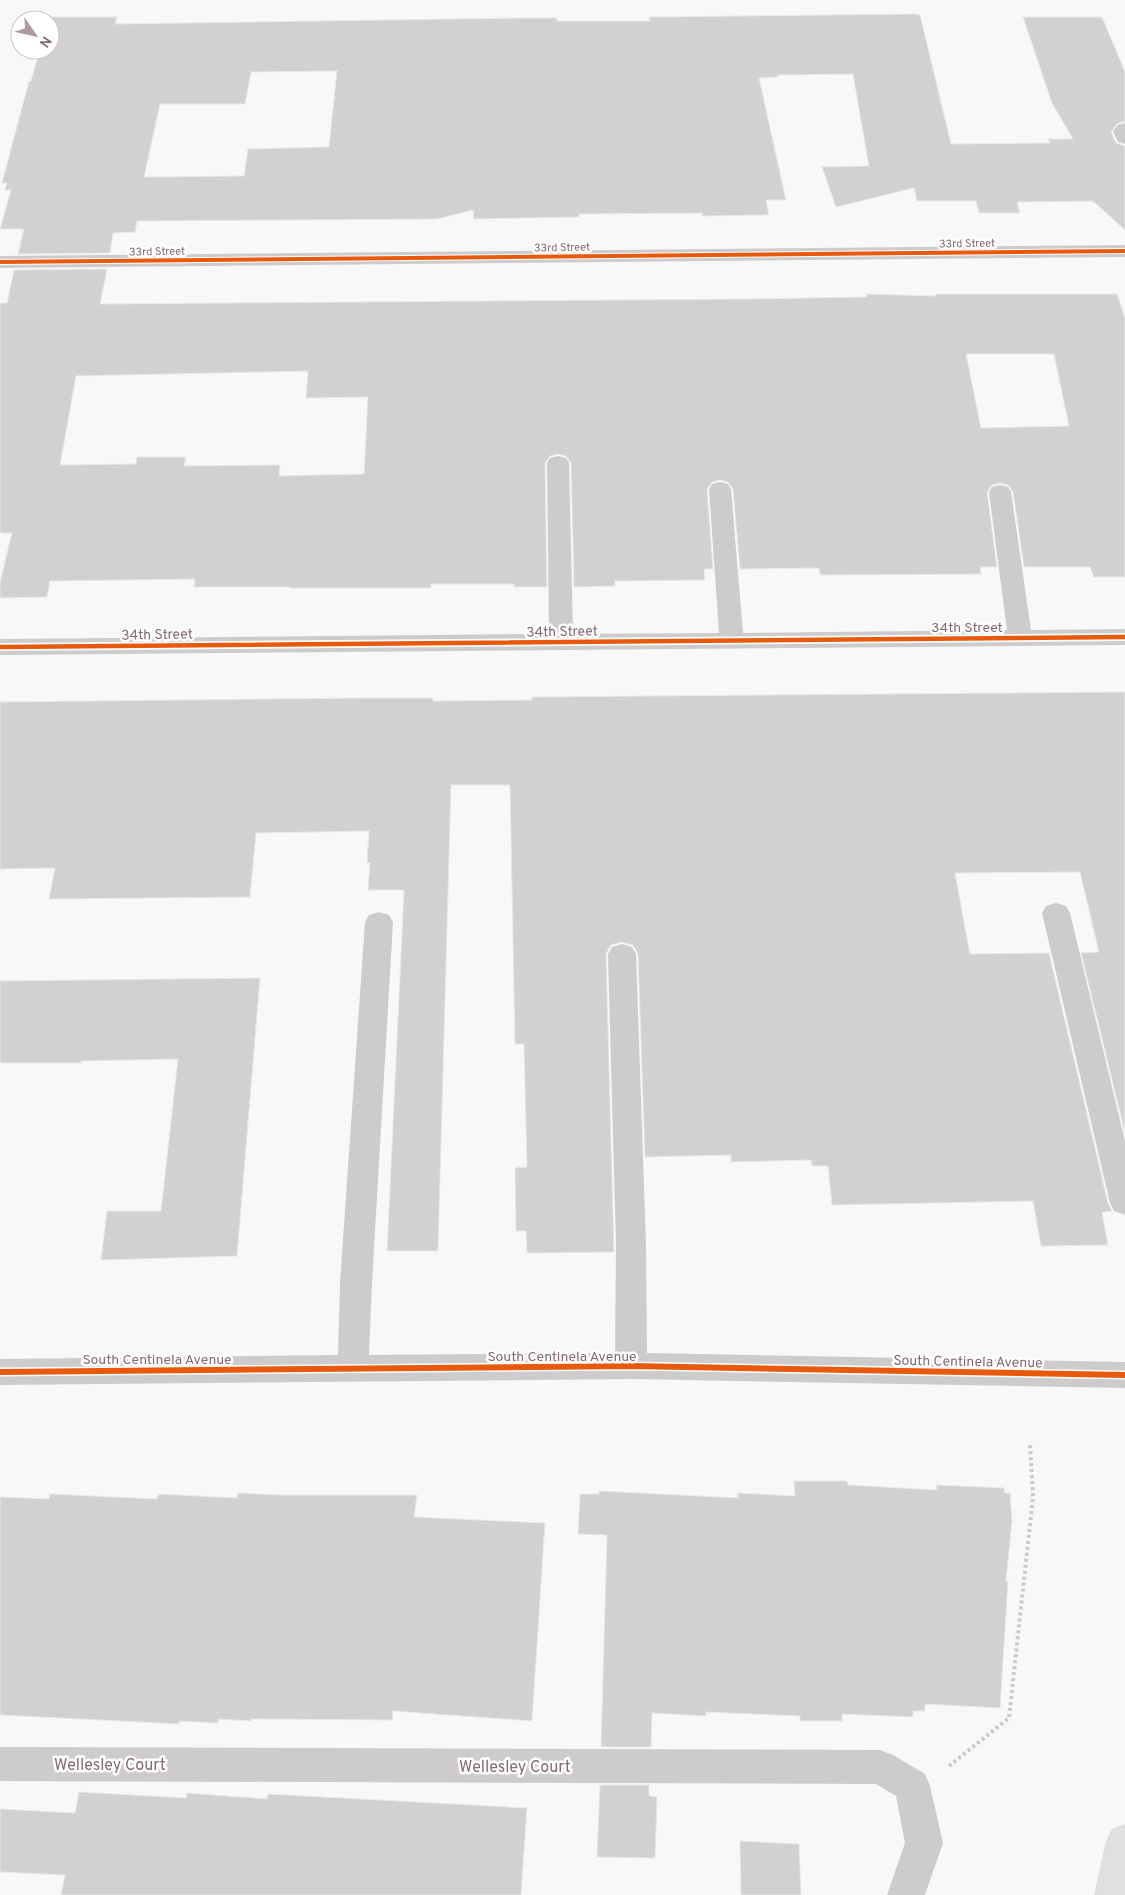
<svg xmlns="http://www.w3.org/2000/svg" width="1125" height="1895" font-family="Overpass,sans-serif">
	<rect width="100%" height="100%" fill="#f8f8f8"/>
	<path fill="#d3d0d2" stroke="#e8e8e8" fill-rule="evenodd" d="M916,14L920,15L951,144L1050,143L1048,139H1073L1052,103L1023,17H1102L1125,72V121L1117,124L1111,132L1116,143L1125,146V230L1093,201L1017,202L1020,213H979L976,201H917L914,188L836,207L822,167L869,166L853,74L778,75V77L759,78L786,200H766L769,215L702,216V213L579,214V217L474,219L473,210L437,219L137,221L135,232L113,233L110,253L18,254L24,229H0L11,190H5L7,183H2L29,81H31L40,50H50V17H117L115,24L519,18H557V21H650L649,17ZM337,71L329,147L248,149L244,176L144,177L160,104H245L251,72Z
		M107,269L100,304L751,299L867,297L866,294L936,296V294H1117L1125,318V577H1094L1090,567H1024L1013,492L1008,485L1000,483L992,485L987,492L997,567H980L981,574L820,575L819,568L740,569L733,489L728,482L720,480L712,482L707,489L713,569H704L705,580L615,581V586L574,587L571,463L566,456L558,454L550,456L545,463L547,587H514V584H431V588H290V587H194L195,579L50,581L47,597L0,598V582L12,533H0V303H7L14,270ZM966,354H1054L1069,426L981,428ZM308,371L306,398L368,397L364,474L279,476L280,465L184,466L186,457H137L136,464L60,465L76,376Z
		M1125,692V1133L1081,953L1099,952L1080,872L955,873L970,954L1049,953L1108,1203L1112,1211L1102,1212L1108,1245L1041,1246L1033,1201L832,1205L828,1166H812L811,1160L731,1162V1155L645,1157L638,954L633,945L621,942L611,945L606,954L614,1252L527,1253L526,1231H516L515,1168L527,1167L524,1044H515L510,785H451L438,1251H387L404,890H368L370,863H367L369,831L256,833L250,897L49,899L55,868L0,869V702L358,698H433V701L532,700V697Z
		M260,978L237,1256L101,1260L107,1211H161L178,1059L81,1061V1063H0V981Z
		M794,1481H847L848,1485L937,1490L936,1485L1004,1488L1005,1493H1010L1012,1521L1006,1581H1008L1000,1708L925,1704V1711H913V1717L842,1714V1721H800V1716L706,1712V1716L652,1713L651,1747H601L607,1535L578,1534L580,1494H599V1491L738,1498V1493L795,1496Z
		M238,1493L281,1495H417L414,1517L545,1523L532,1721L393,1711L392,1720L251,1719V1721L218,1719V1723L179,1721V1724L0,1715V1497L49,1499L50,1494L157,1499L159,1494L237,1498Z
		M600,1785H649V1796L657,1797L655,1858L597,1857Z
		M79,1792L186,1798L187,1793L267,1799L268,1794L527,1808L521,1895H61L65,1875L0,1872V1809L75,1813Z
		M740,1841L799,1844L801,1895H741Z"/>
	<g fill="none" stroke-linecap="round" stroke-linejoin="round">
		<g stroke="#d5d4d4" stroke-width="1">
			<path id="highway" d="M1125,1825V1895H1095L1106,1843L1112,1830Z"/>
		</g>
		<path stroke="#cbc9ca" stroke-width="4" stroke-dasharray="3 3" stroke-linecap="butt" d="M949,1766L1009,1718L1033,1497L1030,1442"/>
		<path fill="#cecbcc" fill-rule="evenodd" d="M1125,123V144L1118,142L1113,131L1118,125Z
			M1125,245V257L0,268V256Z
			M558,456L566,458L569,463L573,634L719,633L709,489L712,484L720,482L728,484L731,489L743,633L1007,630L989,492L992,487L1000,485L1008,487L1011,492L1031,630L1125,629V645L0,655V639L549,634L547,463L550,458Z
			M1056,903L1066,906L1070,913L1125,1141V1215L1114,1211L1110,1203L1042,913L1046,906Z
			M379,912L389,915L393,922L372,1283L369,1355L615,1353L616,1245L608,954L612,947L622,944L632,947L636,954L646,1245L647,1353L1125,1362V1388L631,1379L0,1385V1359L338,1355L340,1283L365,922L369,915Z
			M0,1747L880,1750L893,1755L925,1774L930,1786L943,1843L925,1895H887L905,1843L896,1796L876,1784L0,1781Z"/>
		<use href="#highway" fill="#e1dfe0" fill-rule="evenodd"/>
		<g stroke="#fff" stroke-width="6">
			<path id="cycleway-far2" d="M0,262L1125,251"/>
		</g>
		<g stroke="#fff" stroke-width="8">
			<path id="cycleway-far1" d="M0,647L1125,637"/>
		</g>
		<g stroke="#fff" stroke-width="9">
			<path id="cycleway" d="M0,1372L631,1366L1125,1375"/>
		</g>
		<use href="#cycleway-far2" stroke="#e8590c" stroke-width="4"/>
		<use href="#cycleway-far1" stroke="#e8590c" stroke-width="4.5"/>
		<use href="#cycleway" stroke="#e8590c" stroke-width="6"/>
	</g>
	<g text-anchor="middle" stroke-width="5" stroke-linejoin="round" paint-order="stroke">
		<g font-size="11" fill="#876875" stroke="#fff">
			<text transform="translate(967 243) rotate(-1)" y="4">33rd Street</text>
			<text transform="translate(562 247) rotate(-1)" y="4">33rd Street</text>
			<text transform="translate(157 251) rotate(-1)" y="4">33rd Street</text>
		</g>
		<g font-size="14" fill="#876875" stroke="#fff">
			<text x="967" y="632">34th Street</text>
			<text transform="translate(562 631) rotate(-1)" y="5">34th Street</text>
			<text transform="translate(157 634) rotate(-1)" y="5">34th Street</text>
			<text x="562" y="1361">South Centinela Avenue</text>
			<text x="157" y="1364">South Centinela Avenue</text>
			<text transform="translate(968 1361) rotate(1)" y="5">South Centinela Avenue</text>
		</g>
		<g font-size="16" fill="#876875" stroke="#fff">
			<text x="110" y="1770">Wellesley Court</text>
			<text x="515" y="1772">Wellesley Court</text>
		</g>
	</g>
	<g transform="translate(35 35) rotate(124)"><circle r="24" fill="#ffffff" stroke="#cfc3c8"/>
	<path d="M0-4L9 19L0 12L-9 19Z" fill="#af9aa3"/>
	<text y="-8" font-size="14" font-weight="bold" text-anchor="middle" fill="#876875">N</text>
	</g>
</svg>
